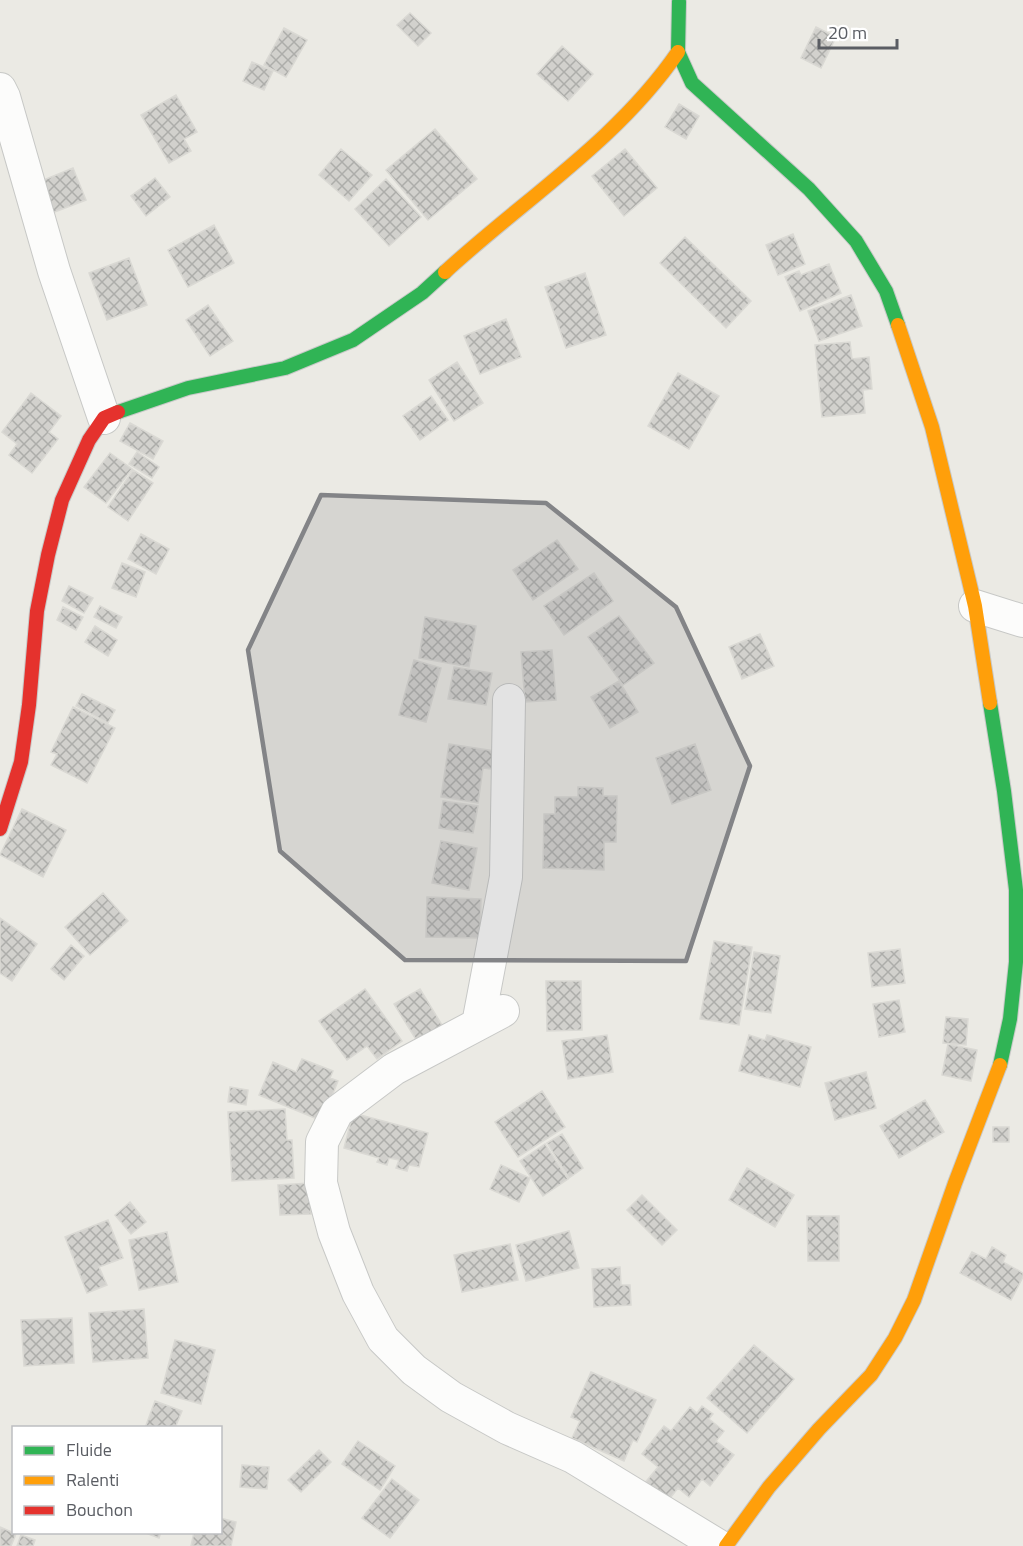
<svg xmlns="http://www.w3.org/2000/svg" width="1023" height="1546" font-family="'Titillium Web',sans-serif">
	<defs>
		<pattern id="building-cross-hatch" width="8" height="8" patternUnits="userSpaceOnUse" patternTransform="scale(1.5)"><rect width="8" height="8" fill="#d2d1cd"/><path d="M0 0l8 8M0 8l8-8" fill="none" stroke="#adadaa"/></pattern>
	</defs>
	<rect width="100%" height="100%" fill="#ebeae4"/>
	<path fill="url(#building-cross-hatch)" stroke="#dad9d4" stroke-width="1.5" d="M410,13L431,33L418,46L397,25Z
		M816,27L836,37L821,68L801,58Z
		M284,28L307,40L286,77L264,65Z
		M562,46L593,74L568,101L537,74Z
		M252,62L273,71L264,90L243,81Z
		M176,95L197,132L184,139L191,151L169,163L141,115Z
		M679,104L699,116L686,139L665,127Z
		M435,129L477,179L428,220L386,170Z
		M341,149L372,175L349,201L319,175Z
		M625,149L657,188L624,216L592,176Z
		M73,168L86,200L52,213L39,182Z
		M155,178L170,197L146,216L131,196Z
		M386,179L421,217L389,246L355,209Z
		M214,225L234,263L188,287L168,250Z
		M793,234L805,264L778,275L766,245Z
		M685,237L751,301L726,328L660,263Z
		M129,258L147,305L107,320L89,273Z
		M829,264L841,293L800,311L785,277L799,271L801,275Z
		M585,273L606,335L566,348L545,287Z
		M851,295L862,326L819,341L808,311Z
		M208,305L233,341L210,356L186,320Z
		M506,319L521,357L480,374L464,336Z
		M850,342L852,359L869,357L872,389L863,390L865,413L822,417L815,345Z
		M457,362L483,403L454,421L429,380Z
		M678,373L719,396L689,449L648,426Z
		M31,393L61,416L49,432L58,439L32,473L9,455L17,444L2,432Z
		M431,396L448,420L420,440L403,416Z
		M130,423L163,441L153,459L120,441Z
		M137,452L159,467L152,478L129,464Z
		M110,453L132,469L106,503L84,487Z
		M133,470L153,483L128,521L108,507Z
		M141,534L169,549L156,574L128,559Z
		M557,540L578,569L533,600L513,570Z
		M122,563L145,572L136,597L112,588Z
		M594,573L613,601L564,635L544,606Z
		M69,586L93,598L84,613L62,601Z
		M100,606L122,617L116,628L94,617Z
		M63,607L83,617L76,630L57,620Z
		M619,616L654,663L623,685L588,637Z
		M425,617L476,626L469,667L419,658Z
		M95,626L117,640L108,656L85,642Z
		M760,634L774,666L742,679L729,647Z
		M552,650L556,700L525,702L521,652Z
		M414,660L441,668L426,722L399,715Z
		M454,667L492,673L486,705L448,699Z
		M619,681L638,712L610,728L591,697Z
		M82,694L115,710L108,723L76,706Z
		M73,707L115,728L87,783L51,765L57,754L51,752Z
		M449,744L501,752L499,770L483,768L478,803L441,797Z
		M695,744L711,790L672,804L656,758Z
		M578,787L603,788V796H617L616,842H604V870L543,868L544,814H555V797H578Z
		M443,801L478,806L473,833L439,828Z
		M22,809L66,830L43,877L0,855Z
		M441,841L477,848L469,890L432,883Z
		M103,893L128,921L90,955L65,927Z
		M427,897L481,899L480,938L426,937Z
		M0,918L37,944L12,981L0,973Z
		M714,941L752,947L739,1025L700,1019Z
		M71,945L84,956L64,980L51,969Z
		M900,949L905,983L872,987L868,953Z
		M754,952L780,956L771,1013L745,1009Z
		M546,981H581L582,1030L547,1031Z
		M365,989L402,1041L377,1059L367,1046L347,1060L319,1021Z
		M420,989L445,1030L420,1046L394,1004Z
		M899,1000L905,1032L879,1037L873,1004Z
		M946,1017L968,1019L966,1045L943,1043Z
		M607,1035L613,1072L568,1079L562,1041Z
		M749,1035L765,1040L767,1035L811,1047L800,1087L739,1071Z
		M948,1044L977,1050L971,1081L942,1075Z
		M302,1059L333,1071L330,1078L338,1081L322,1121L259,1095L273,1062L296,1072Z
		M866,1072L876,1108L835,1120L825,1083Z
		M230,1087L248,1090L246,1105L228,1102Z
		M542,1091L565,1127L518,1157L495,1122Z
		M925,1100L944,1132L899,1158L880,1126Z
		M285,1109L287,1140H292L294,1178L232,1181L228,1112Z
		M353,1113L428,1133L419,1167L409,1165L407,1171L396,1168L399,1160L389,1158L387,1165L377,1162L379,1158L344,1148Z
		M993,1127H1009V1142H993Z
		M562,1134L583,1168L569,1178L547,1143Z
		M545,1144L568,1179L543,1196L520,1161Z
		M501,1165L530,1178L519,1202L490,1189Z
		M747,1168L794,1195L775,1227L729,1200Z
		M310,1183L311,1214L280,1215L278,1185Z
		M642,1195L677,1230L662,1245L627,1210Z
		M130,1202L146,1222L131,1234L115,1215Z
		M807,1216H839V1261H808Z
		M108,1220L123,1258L99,1267L107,1285L87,1293L65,1237Z
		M569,1231L579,1268L526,1281L516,1245Z
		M167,1232L178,1282L139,1290L129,1240Z
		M510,1244L518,1280L462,1292L454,1255Z
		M992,1247L1006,1255L1003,1262L1023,1273V1277L1011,1300L960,1273L972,1252L986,1259Z
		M620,1267L621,1285H630L631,1305L594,1307L592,1269Z
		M144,1309L148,1358L93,1362L89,1313Z
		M72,1318L74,1363L24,1366L21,1320Z
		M175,1340L215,1350L201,1404L161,1393Z
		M754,1345L794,1379L747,1433L707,1398Z
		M591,1372L656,1400L637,1442L633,1440L624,1461L572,1438L580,1421L571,1417Z
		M155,1401L182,1411L175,1428H145Z
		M702,1406L713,1414L709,1419L724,1431L716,1441L734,1455L710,1486L702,1479L689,1497L678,1488L667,1502L644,1484L658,1467L642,1454L664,1426L671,1431L690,1407L697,1413Z
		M358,1441L395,1466L380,1490L342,1464Z
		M319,1450L331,1462L301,1492L288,1480Z
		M242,1465L269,1467L267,1489L240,1487Z
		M392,1479L419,1500L390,1538L362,1518Z
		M220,1518L236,1522L231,1546H191L194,1532H220Z
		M0,1527L16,1534L11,1546H0Z
		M143,1532H161L159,1538Z
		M21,1535L35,1540L33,1546H17Z"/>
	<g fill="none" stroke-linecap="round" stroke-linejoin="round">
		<g stroke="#c7c8c6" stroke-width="34">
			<path id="street" d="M0,89L4,97L54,271L104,418
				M975,606L1023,621
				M503,1011L394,1069L337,1112L322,1142L321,1183L334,1232L358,1293L383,1339L414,1370L451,1397L507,1428L573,1457L719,1546
				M478,1024L506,877L509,700"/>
		</g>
		<g stroke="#c8c9c8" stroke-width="16">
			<path id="fast" d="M679,2L678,52L692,83L809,189L856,241L886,291L898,325
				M118,412L188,388L285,368L353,340L422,293L445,272
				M990,703L1004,791L1016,890V962L1010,1019L1000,1065"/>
		</g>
		<g stroke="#c8c9c8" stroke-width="16">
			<path id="slow" d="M445,272C523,200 617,141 678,52
				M898,325L932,427L975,606L990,703
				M726,1546L769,1487L819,1429L871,1375L895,1338L914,1300L955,1183L1000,1065"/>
		</g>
		<g stroke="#c8c9c8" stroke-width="16">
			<path id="jam" d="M0,829L21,762L29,705L37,611L48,555L62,500L89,440L104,418L118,412"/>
		</g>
		<use href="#street" stroke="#fcfcfb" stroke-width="32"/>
		<use href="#fast" stroke="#30b455" stroke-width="14"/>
		<use href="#slow" stroke="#ff9f0a" stroke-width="14"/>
		<use href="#jam" stroke="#e5322d" stroke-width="14"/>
	</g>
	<path fill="#838487" fill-opacity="0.2" stroke="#838487" stroke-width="4.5" stroke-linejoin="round" d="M321,495L546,503L676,607L750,766L686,961L405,960L280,851L248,650Z"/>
	<rect x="12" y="1426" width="210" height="108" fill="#ffffff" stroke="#bdbec1" stroke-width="1.5"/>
	<rect x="24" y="1446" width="30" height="9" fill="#30b455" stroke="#bdbec1" stroke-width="1.5"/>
	<text x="66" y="1456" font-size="18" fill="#5a5d63">Fluide</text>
	<rect x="24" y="1476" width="30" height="9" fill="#ff9f0a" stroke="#bdbec1" stroke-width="1.5"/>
	<text x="66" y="1486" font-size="18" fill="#5a5d63">Ralenti</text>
	<rect x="24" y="1506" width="30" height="9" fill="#e5322d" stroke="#bdbec1" stroke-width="1.5"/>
	<text x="66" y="1516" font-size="18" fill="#5a5d63">Bouchon</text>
	<path d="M819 39v9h78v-9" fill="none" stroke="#5a5d63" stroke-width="3"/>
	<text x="828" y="39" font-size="18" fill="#5a5d63" stroke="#ffffff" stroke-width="4.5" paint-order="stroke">20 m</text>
</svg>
